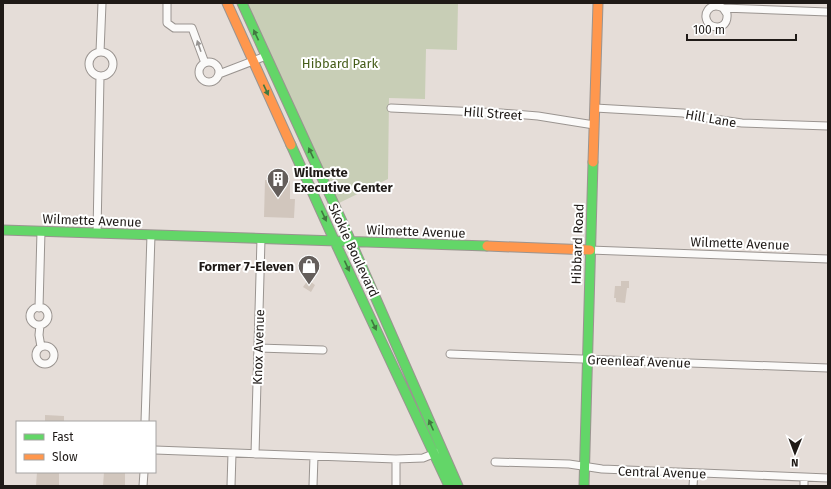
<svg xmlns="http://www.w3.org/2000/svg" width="831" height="489" font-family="'Fira Sans',sans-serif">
	<rect width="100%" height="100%" fill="#e5ddd8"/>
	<path fill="#c8ceb6" d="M247,3H458L457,50L426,49L425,99L389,98L388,179L339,203Z"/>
	<path fill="#d1c6bd" d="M265,180L290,181V199H295L294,218L264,217Z
		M308,280L315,285L311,292L303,287Z
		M621,281H629V288H627L625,303L616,302V298H614L615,286H621Z
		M45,415L64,416V422H45Z
		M37,472H59V486H36Z
		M104,472H125V486H103Z"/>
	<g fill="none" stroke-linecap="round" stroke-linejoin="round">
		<g stroke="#9a9490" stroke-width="9">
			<path id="street" d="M167,3V23L174,28H192L205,63
				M723,8L727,14C728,25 720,30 710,25C700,15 710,1 723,8L828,12
				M100,52L102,3
				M89 64a12 12 0 1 1 24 0a12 12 0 1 1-24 0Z
				M199 72a10 10 0 1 1 20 0a10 10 0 1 1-20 0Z
				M219,74L266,56
				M391,108L501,113L538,116L594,125
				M595,108L683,113L707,118L742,123L828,126
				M97,233L100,76
				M590,250L828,259
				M30 316a9 9 0 1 1 18 0a9 9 0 1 1-18 0Z
				M39,308L41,231
				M40,325L39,335L41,347
				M36 355a9 9 0 1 1 18 0a9 9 0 1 1-18 0Z
				M258,348L323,350
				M450,354L828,368
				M145,422L151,235
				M155,450L396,459L423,458L438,452
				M255,454L261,239
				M495,462L569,464L602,469L828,478
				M143,486L144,472
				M231,486L232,453
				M313,486L314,456
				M396,486V459
				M693,486L694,473
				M804,486V477"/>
		</g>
		<g stroke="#9a9490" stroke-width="11">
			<path id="fast" d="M242,3L345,228L458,486
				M291,145L335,242L449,486
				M3,230L487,246
				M584,486L593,162"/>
		</g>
		<g stroke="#9a9490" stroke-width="11">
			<path id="slow" d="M227,3L291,145
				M593,162L598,3
				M487,246L590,250"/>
		</g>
		<use href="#street" stroke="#fbfaf9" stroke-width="7"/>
		<use href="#fast" stroke="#63d668" stroke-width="9"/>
		<use href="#slow" stroke="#ff974d" stroke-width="9"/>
	</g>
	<defs><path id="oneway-solid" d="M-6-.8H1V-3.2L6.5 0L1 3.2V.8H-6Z"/></defs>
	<g fill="#417840">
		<use href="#oneway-solid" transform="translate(256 35) rotate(-115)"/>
		<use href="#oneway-solid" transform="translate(266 90) rotate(65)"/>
		<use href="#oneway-solid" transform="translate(311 153) rotate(-115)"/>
		<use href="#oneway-solid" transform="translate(324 216) rotate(65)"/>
		<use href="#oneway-solid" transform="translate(347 266) rotate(65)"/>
		<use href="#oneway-solid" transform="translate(374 325) rotate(65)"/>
		<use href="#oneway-solid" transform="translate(431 425) rotate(-114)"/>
	</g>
	<use fill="#989593" href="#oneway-solid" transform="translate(199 46) rotate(-109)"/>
	<defs>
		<g id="building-pin" transform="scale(1.15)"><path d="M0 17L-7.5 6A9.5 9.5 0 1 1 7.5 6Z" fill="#645e5b" stroke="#fff"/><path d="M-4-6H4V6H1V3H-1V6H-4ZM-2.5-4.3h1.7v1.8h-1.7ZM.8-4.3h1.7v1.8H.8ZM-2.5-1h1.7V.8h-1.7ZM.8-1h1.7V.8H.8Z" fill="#fff"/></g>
		<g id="shop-pin" transform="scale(1.15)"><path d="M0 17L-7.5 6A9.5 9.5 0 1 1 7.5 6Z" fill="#645e5b" stroke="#fff"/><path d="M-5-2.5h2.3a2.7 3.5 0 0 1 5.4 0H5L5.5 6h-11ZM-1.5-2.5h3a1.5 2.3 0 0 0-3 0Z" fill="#fff"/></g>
	</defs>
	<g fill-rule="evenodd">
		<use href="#building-pin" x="278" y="179"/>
		<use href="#shop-pin" x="309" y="266"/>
	</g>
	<g text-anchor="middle" stroke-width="4" stroke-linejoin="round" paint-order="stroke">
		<g font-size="13" fill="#465d1a" stroke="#fff">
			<text x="340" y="68">Hibbard Park</text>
		</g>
		<g font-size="13" fill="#1f1a17" stroke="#fff">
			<text transform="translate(493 113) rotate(4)" y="5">Hill Street</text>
			<text transform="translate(711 118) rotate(10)" y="5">Hill Lane</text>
			<text transform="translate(92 220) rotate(2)" y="5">Wilmette Avenue</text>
			<text transform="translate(416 231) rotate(2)" y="5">Wilmette Avenue</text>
			<text transform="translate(740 243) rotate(2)" y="5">Wilmette Avenue</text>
			<text transform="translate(577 244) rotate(-88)" y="5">Hibbard Road</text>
			<text transform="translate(354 250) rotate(65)" y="5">Skokie Boulevard</text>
			<text transform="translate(258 347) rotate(-88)" y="5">Knox Avenue</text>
			<text transform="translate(639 361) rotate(2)" y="5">Greenleaf Avenue</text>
			<text transform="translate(662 472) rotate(2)" y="5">Central Avenue</text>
		</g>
		<g font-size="13" font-weight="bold" fill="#1f1a17" stroke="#fff" text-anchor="start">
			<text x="294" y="177">Wilmette<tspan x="294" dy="15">Executive Center</tspan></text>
			<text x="294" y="271" text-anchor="end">Former 7-Eleven</text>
		</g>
	</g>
	<rect width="831" height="489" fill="none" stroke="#1f1a17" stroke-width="8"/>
	<rect x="16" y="421" width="140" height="52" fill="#ffffff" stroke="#a5a3a2"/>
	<rect x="24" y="434" width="20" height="6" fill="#63d668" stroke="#a5a3a2"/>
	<text x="52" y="441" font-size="12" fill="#1f1a17">Fast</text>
	<rect x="24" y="454" width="20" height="6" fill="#ff974d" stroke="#a5a3a2"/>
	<text x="52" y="461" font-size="12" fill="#1f1a17">Slow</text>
	<g transform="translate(795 453) rotate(181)" stroke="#ffffff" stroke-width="3" paint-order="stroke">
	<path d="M0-3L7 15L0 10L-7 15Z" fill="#1f1a17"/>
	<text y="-6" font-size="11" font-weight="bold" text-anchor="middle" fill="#1f1a17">N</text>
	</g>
	<path d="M687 34v6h109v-6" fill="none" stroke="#1f1a17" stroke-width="2"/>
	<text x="693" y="34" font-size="12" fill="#1f1a17" stroke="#ffffff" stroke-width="3" paint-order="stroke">100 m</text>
</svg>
